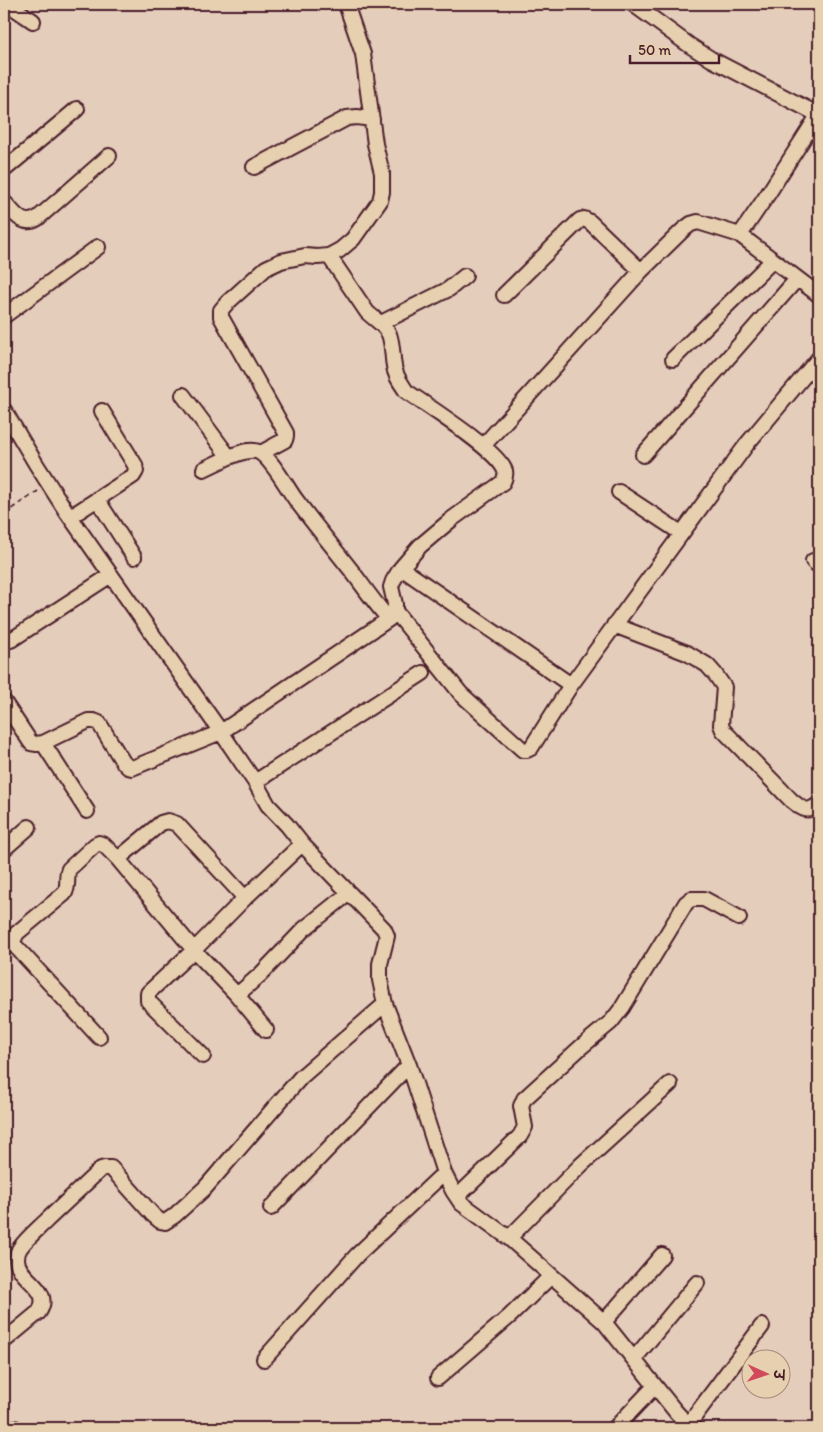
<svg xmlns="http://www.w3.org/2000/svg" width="823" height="1432" font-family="Itim,'Playpen Sans Deva',sans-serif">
	<rect width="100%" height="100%" fill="#e5cdbc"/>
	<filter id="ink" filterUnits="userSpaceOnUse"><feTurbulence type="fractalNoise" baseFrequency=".02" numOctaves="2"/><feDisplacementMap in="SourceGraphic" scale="10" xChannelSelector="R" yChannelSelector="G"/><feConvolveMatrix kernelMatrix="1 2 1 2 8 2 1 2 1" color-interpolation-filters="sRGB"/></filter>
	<g filter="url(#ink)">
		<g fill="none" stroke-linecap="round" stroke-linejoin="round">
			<g stroke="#4a1f2b" stroke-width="18">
				<path id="street" d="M8,4L33,21
					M633,4L689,45L711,59L819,115
					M254,167L347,118L357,117L372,119
					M4,170L77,109
					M4,202C14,212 22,228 38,218L109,156
					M740,235L819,295
					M504,295L580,220L584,219L590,222L641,271L683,230L691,224L698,222L740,235L768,194L819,114
					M4,316L98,247
					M381,323L449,289L465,276
					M673,359L773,260
					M183,395L229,457C238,454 249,448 259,452C272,459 287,488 296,500C314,524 333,547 351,570C364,587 375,604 389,619
					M4,410L36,464L66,511L221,732L255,782L268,805L287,825L302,844L384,929L387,936L380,964V980L385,1004L409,1065L444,1173L453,1191L461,1203L509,1238L604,1322L676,1412L691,1428
					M483,446L641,271
					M261,453L285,440L286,436V433L221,317V310L227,303L266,268L281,261L305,256L317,257L329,256L340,250L353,239L380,201L382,192V173L375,144L363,54L346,4
					M643,455L797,279
					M204,469L229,457
					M619,492L681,533
					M97,499L134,557
					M70,517L133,476L136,471L135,465L102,411
					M813,561L819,566
					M401,568L571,685L747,444L819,358
					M395,611L461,694L523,750H527L531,748L571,685
					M614,625L687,653L707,665L715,674L724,687L721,725L723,730L791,800C802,809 807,814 819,804
					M11,640L111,575
					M4,702L31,743L37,744L43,743L88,721H94L99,723L123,762L128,767L132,768L221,732L389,619L395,611V604L391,587L393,581L401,568L420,546L452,519L503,482C505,478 506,475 505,471C498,450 427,406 406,391C401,383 395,376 394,366C392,356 393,345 389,334C384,324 374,319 367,312L329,256
					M43,743L87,811
					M255,782L423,673
					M4,849L29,827
					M118,859L161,823L168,821L177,824L245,898
					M237,995L266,1030
					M99,1037L19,950L14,945L13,941L17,933L64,894C70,886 65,877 69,869L95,845L99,843L104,845L118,859L194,950L245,898L302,844
					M203,1056L148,1001V993L194,950L237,995L261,974L304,929L349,893
					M457,1197L520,1136L525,1127L521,1106L524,1099L581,1047L611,1022L622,1008L686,903L691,899H704L739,918
					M271,1208L409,1065
					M509,1238L581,1165L670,1084
					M604,1322L662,1255
					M4,1341L39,1312C54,1288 17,1280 17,1259C17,1256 18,1251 20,1248C27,1238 38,1229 47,1220C65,1203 83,1186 101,1169L105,1168H111L153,1215L160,1221L165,1222L174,1216L205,1188L301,1077L385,1004
					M264,1359L357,1255L444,1173
					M634,1359L697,1283
					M438,1378L510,1316L551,1276
					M688,1425L762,1326
					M14,1428H15
					M615,1428L655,1386"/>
			</g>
			<path stroke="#4a1f2b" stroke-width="2" stroke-dasharray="5 4" stroke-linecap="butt" d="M4,514L38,491"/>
			<use href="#street" stroke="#e7d0af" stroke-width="14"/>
		</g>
	</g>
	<rect width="823" height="1432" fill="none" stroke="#e7d0af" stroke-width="20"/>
	<rect x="10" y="10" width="803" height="1412" fill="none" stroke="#4a1f2b" stroke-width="2" filter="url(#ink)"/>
	<g transform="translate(766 1374) rotate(93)"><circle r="24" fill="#e7d0af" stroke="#a8897a"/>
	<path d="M0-4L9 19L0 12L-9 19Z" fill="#d1495b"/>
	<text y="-8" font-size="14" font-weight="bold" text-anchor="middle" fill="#4a1f2b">उ</text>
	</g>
	<path d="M630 55v8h89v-8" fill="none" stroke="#4a1f2b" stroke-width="2.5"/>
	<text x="638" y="55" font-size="15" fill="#4a1f2b" stroke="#e7d0af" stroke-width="4" paint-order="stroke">50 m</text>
</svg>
